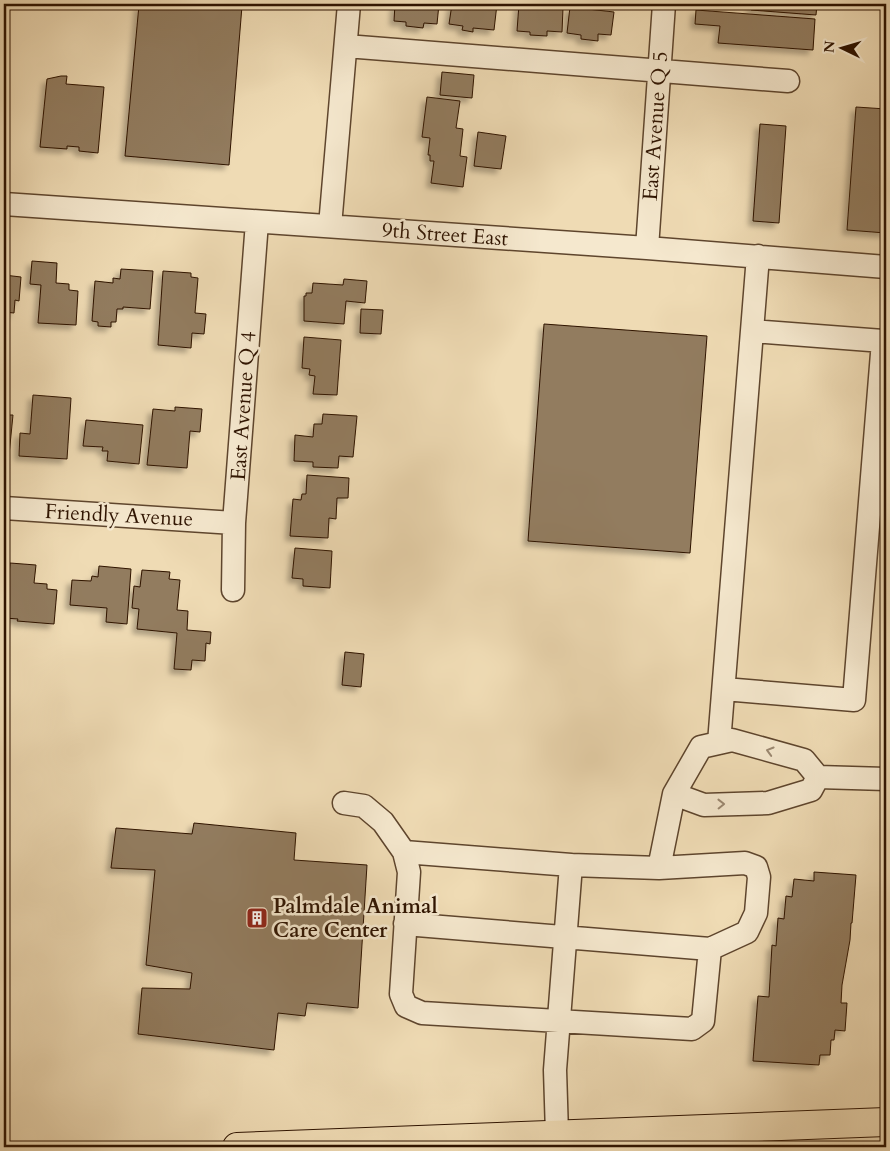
<svg xmlns="http://www.w3.org/2000/svg" width="890" height="1151" font-family="Cardo,serif">
	<defs>
		<filter id="shadow"><feDropShadow dx="-4.5" dy="4.5" stdDeviation="2.5" flood-color="#0004"/></filter>
	</defs>
	<rect width="100%" height="100%" fill="#efdbb4"/>
	<filter id="stains"><feTurbulence type="fractalNoise" baseFrequency=".004" numOctaves="4"/><feColorMatrix values="0 0 0 0 .2 0 0 0 0 .09 0 0 0 0 .02 0 0 0 .5 -.17"/></filter>
	<radialGradient id="worn" r=".72"><stop offset=".6" stop-color="#630" stop-opacity="0"/><stop offset="1" stop-color="#630" stop-opacity=".3"/></radialGradient>
	<path fill="#927b5e" stroke="#2e1300" filter="url(#shadow)" d="M158,4H218L242,6L229,165L125,156L139,5L157,6Z
		M395,4H439L437,24L424,23L423,28L406,26V22L394,21Z
		M452,4H497L494,30L473,28V32L462,30L463,26L449,24Z
		M519,4L563,8L562,32L547,31V36L530,35V32L517,31Z
		M751,4H817L816,15L751,10Z
		M570,7L614,12L611,35L598,34V41L581,39V35L567,33Z
		M696,10L815,19L813,50L718,43L720,26L695,24Z
		M442,72L474,75L472,98L440,95Z
		M61,76H67L66,84L104,87L98,153L79,151V147L67,146V149L40,147L47,79Z
		M427,97L460,101L456,128L463,129L460,156L467,157L463,187L431,183L434,161H430V155H428L430,138L422,137Z
		M856,107L886,109V233L847,230Z
		M760,124L786,126L779,223L753,221Z
		M478,132L506,136L501,169L474,166Z
		M32,261L57,263L56,283L69,284V290L78,291L76,325L38,323L41,285L30,284Z
		M121,269L153,271L150,309L123,307V309H117L116,322H111V327L98,326V322L92,321L95,281L113,283V278L120,279Z
		M163,271L191,273V277L198,278L195,313L206,314L204,334L192,333L191,348L158,345Z
		M4,275L21,277L19,301L15,300L14,313L4,312Z
		M344,279L367,281L365,303L346,301L344,324L304,321V296H306V293H312L313,283L343,285Z
		M361,309L383,310L381,334L360,333Z
		M544,324L707,336L690,553L528,541Z
		M304,337L341,340L337,395L313,394L315,376L309,375L310,369L302,368Z
		M33,395L71,398L67,459L19,456L20,433L30,434Z
		M175,407L202,409L200,432L190,431L187,468L147,465L153,409L175,411Z
		M323,414L357,416L353,457L339,456L338,468L313,467V462L294,461L295,435L313,437L314,424H322Z
		M4,415H13L9,455H4Z
		M86,420L143,425L139,464L107,461L108,451H102L103,447L83,446Z
		M307,475L349,478L348,498H337L336,519L329,518L328,538L290,536L293,499L301,500L302,494H306Z
		M295,548L332,551L330,588L303,586V579L292,578Z
		M10,563L36,565L34,583L47,584V589L57,590L54,624L17,621L18,619L4,618V598H7Z
		M99,566L131,569L127,624L106,622L107,608L70,605L72,580L91,581L92,576L98,577Z
		M142,570L170,572L169,579L180,580L177,610L188,611L187,630L211,632L210,644L206,643L205,661L192,660L191,670L174,669L177,633L137,629L139,609L132,608L134,586L140,587Z
		M345,652L364,654L361,687L342,685Z
		M194,823L296,833L294,860L367,865L358,1008L307,1003L305,1016L278,1013L274,1050L138,1034L142,988L190,989L192,973L146,965L155,870L111,868L116,828L192,834Z
		M814,872L856,875L852,923H851L850,940L842,985L841,1003H847L845,1031L835,1030L834,1040H831L830,1055H820L819,1065L753,1061L758,996L769,997L772,945L776,946L778,918L784,919L786,896L792,897L794,879L814,881Z"/>
	<g fill="none" stroke-linecap="round" stroke-linejoin="round">
		<g stroke="#5e452d" stroke-width="25">
			<path id="minor" d="M346,46L788,81
				M4,204L647,248L886,267
				M330,226L349,4
				M647,248L664,4
				M4,508L234,523
				M233,590L234,523L257,222
				M724,689L854,700L883,341L752,331
				M719,743L758,256
				M818,777L886,779
				M344,803L364,806L383,822L404,852L409,872L401,994L406,1006L422,1013L692,1029L703,1021L710,949
				M404,852L571,865L659,868L745,863L756,867L759,877L756,913L747,932L710,949L405,924
				M659,868L674,794L701,747L732,740L804,760L818,777L811,790L768,803L704,805L674,794
				M557,1134L555,1070L571,865"/>
		</g>
		<g stroke="#2e1300" stroke-width="30">
			<path id="major" d="M237,1147L886,1122"/>
		</g>
		<use href="#minor" stroke="#f5e8ce" stroke-width="22"/>
		<use href="#major" stroke="#efdbb4" stroke-width="28"/>
	</g>
	<defs><path id="oneway-chevron" d="M-2-3.5L2.5 0L-2 3.5" fill="none" stroke-width="1.6" stroke-linecap="round" stroke-linejoin="round" transform="scale(1.25)"/></defs>
	<g stroke="#9b8871">
		<use href="#oneway-chevron" transform="translate(770 751) rotate(-164)"/>
		<use href="#oneway-chevron" transform="translate(721 804) rotate(-1)"/>
	</g>
	<defs>
		<g id="building-square" transform="scale(1.125)"><rect x="-9" y="-9" width="18" height="18" rx="4" fill="#8f2418" stroke="#f5e8ce"/><path d="M-4-6H4V6H1V3H-1V6H-4ZM-2.5-4.3h1.7v1.8h-1.7ZM.8-4.3h1.7v1.8H.8ZM-2.5-1h1.7V.8h-1.7ZM.8-1h1.7V.8H.8Z" fill="#fff"/></g>
	</defs>
	<g fill-rule="evenodd">
		<use href="#building-square" x="257" y="918"/>
	</g>
	<g text-anchor="middle" stroke-width="5" stroke-linejoin="round" paint-order="stroke">
		<g font-size="21" fill="#2e1300" stroke="#f5e8ce">
			<text transform="translate(655 126) rotate(-86)" y="7">East Avenue Q 5</text>
			<text transform="translate(445 234) rotate(4)" y="7">9th Street East</text>
			<text transform="translate(243 406) rotate(-86)" y="7">East Avenue Q 4</text>
			<text transform="translate(119 515) rotate(3)" y="7">Friendly Avenue</text>
		</g>
		<g font-size="21" font-weight="bold" fill="#2e1300" stroke="#f5e8ce" text-anchor="start">
			<text x="273" y="913">Palmdale Animal<tspan x="273" dy="24">Care Center</tspan></text>
		</g>
	</g>
	<rect width="890" height="1151" fill="none" stroke="#efdbb4" stroke-width="20"/>
	<rect x="5" y="5" width="880" height="1141" fill="none" stroke="#2e1300" stroke-width="2.5"/>
	<rect x="10" y="10" width="870" height="1131" fill="none" stroke="#2e1300"/>
	<g transform="translate(842 48) rotate(275)" stroke="#f5e8ce" stroke-width="4" paint-order="stroke">
	<path d="M0-4L9 19L0 12L-9 19Z" fill="#2e1300"/>
	<text y="-8" font-size="14" font-weight="bold" text-anchor="middle" fill="#2e1300">N</text>
	</g>
	<rect width="100%" height="100%" filter="url(#stains)"/>
	<rect width="100%" height="100%" fill="url(#worn)"/>
</svg>
